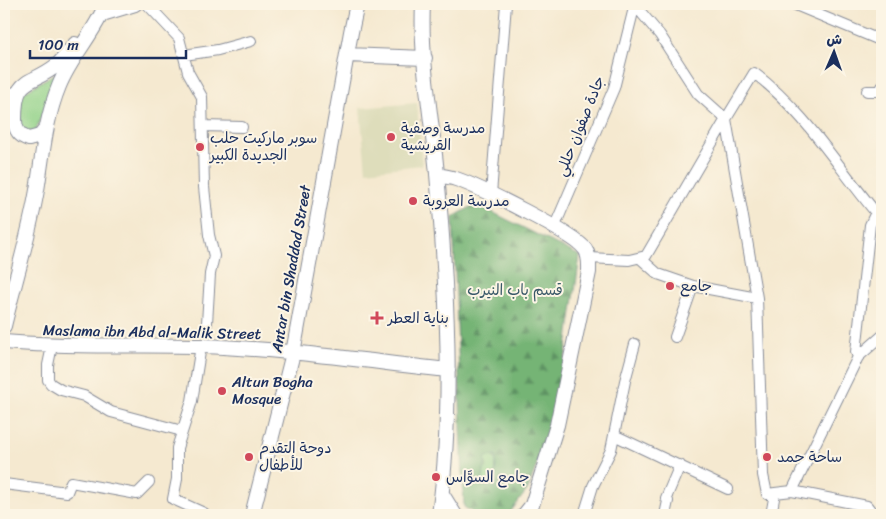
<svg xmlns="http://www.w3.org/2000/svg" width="886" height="519" font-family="Sriracha,'Playpen Sans Arabic',sans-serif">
	<defs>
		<pattern id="forest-firs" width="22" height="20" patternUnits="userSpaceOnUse" patternTransform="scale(1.25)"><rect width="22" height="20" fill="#75b475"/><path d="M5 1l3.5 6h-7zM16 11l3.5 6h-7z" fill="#5f9363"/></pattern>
		<pattern id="cemetery-stones" width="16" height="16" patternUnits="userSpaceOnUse" patternTransform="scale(1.25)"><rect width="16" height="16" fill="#92d289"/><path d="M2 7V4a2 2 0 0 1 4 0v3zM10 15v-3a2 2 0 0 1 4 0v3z" fill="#76ab73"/></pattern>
	</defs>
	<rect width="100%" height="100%" fill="#fcf5e5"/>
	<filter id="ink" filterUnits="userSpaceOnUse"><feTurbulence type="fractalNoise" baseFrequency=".02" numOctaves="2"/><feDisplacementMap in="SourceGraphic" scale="10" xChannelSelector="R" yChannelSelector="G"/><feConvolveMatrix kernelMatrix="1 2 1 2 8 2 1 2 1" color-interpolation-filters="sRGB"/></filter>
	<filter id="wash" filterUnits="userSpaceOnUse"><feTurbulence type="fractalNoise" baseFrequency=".0096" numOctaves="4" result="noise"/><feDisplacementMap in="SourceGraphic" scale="20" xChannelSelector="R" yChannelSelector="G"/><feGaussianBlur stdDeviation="1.12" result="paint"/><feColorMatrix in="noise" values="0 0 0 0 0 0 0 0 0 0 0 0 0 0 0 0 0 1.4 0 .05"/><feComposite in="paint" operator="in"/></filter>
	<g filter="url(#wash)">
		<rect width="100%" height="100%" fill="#f5e9d0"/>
		<path fill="#deddbb" d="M417,103L422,165L366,171L360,108Z"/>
		<path fill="#92d289" stroke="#568074" d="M54,74L57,76L37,127L36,131L29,134L20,128L21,94Z"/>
		<path fill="url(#forest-firs)" stroke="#48726a" d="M476,204L580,256L559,402L528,489L508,515H477L464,507L453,217Z"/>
		<path fill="url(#cemetery-stones)" stroke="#568074" d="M496,456L495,488L482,486L486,457Z"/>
	</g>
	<g filter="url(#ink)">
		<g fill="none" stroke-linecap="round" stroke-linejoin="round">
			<g stroke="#888c97" stroke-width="12">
				<path id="street" d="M147,4L179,38L188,72L202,97L204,187L209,235L214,256L210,274L207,323
					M634,4L660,35L698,94L726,119L754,73C806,112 840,171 882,220
					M793,4L882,41
					M184,55L218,50L251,41
					M867,91H881L882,87
					M4,96L18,91
					M726,119L757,298L763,475L767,494L775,493L771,515
					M203,126L242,127
					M491,194L506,4
					M554,228L614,88L635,4
					M589,258L629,260L646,256L726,119
					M640,258L658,274L693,286L757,298
					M675,337L693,286
					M52,346L48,365V380L51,384L61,390L84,396L111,412L182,431
					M201,346L192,401L177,448V479L173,499L204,513L203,515
					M858,357L856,352L870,225L876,212
					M614,435L728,489
					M4,484L67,492L71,482L137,494L149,482
					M792,491L858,357L882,336
					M775,493L792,491L867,506L874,515
					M584,515L593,486L611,450L625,381L635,344
					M665,515L668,501L666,498L680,465"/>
			</g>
			<g stroke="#888c97" stroke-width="16">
				<path id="secondary" d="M423,4C420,60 432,118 437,174C447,286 454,404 439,515
					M102,14L135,4
					M347,55L425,58
					M44,131L40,136L29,139C19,136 15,130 15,119C15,75 29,87 57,65C63,60 69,51 75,44
					M437,175C443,176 450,177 456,179C477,186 575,234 585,249C590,256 589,264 589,272L557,425L532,505L524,515
					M4,326C15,281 29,236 37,190C43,154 45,120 59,86C71,56 94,34 106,4
					M4,342C70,348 135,344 201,346C284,349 366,361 448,370
					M442,494L455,515
					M252,515L293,353L351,32L357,4"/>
			</g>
			<use href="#street" stroke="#fff" stroke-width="10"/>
			<use href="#secondary" stroke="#fff" stroke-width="14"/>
		</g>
	</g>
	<g fill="#d1495b" stroke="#fcf5e5" stroke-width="2">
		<circle cx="391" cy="137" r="5"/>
		<circle cx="200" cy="147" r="5"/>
		<circle cx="413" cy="201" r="5"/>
		<circle cx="670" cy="286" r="5"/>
		<path d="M374.5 310.5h5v5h5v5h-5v5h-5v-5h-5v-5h5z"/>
		<circle cx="222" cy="391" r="5"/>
		<circle cx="249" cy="457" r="5"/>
		<circle cx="767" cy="457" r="5"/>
		<circle cx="436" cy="477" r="5"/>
	</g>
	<g text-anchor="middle" stroke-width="4" stroke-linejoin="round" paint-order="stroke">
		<g font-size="15" fill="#1b2f5e" stroke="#fcf5e5">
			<text transform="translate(580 126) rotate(-68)" y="5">جادة صفوان حللي</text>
			<text transform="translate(291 269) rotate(-80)" y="5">Antar bin Shaddad Street</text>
			<text transform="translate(152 332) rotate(1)" y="5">Maslama ibn Abd al-Malik Street</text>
		</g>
		<g font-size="15" fill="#1b2f5e" stroke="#fcf5e5" text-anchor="start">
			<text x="401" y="133">مدرسة وصفية<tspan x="401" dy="17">القريشية</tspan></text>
			<text x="210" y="143">سوبر ماركيت حلب<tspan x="210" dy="17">الجديدة الكبير</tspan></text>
			<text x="423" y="206">مدرسة العروبة</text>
			<text x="680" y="291">جامع</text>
			<text x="388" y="323">بناية العطر</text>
			<text x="232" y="387">Altun Bogha<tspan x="232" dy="17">Mosque</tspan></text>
			<text x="259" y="453">دوحة التقدم<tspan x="259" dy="17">للأطفال</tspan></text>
			<text x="777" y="462">ساحة حمد</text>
			<text x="446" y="482">جامع السوَّاس</text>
		</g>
		<g font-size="15" fill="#395869" stroke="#fcf5e5">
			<text x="515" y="295">قسم باب النيرب</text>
		</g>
	</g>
	<rect width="886" height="519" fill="none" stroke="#fcf5e5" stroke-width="20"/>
	<g transform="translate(834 52) rotate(2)" stroke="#fcf5e5" stroke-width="4" paint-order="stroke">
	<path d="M0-4L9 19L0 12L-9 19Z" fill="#1b2f5e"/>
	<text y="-8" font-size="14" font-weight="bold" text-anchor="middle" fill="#1b2f5e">ش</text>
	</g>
	<path d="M30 50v8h156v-8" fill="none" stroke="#1b2f5e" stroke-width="2.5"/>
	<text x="38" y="50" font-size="15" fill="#1b2f5e" stroke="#fcf5e5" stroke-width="4" paint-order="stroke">100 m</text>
</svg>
